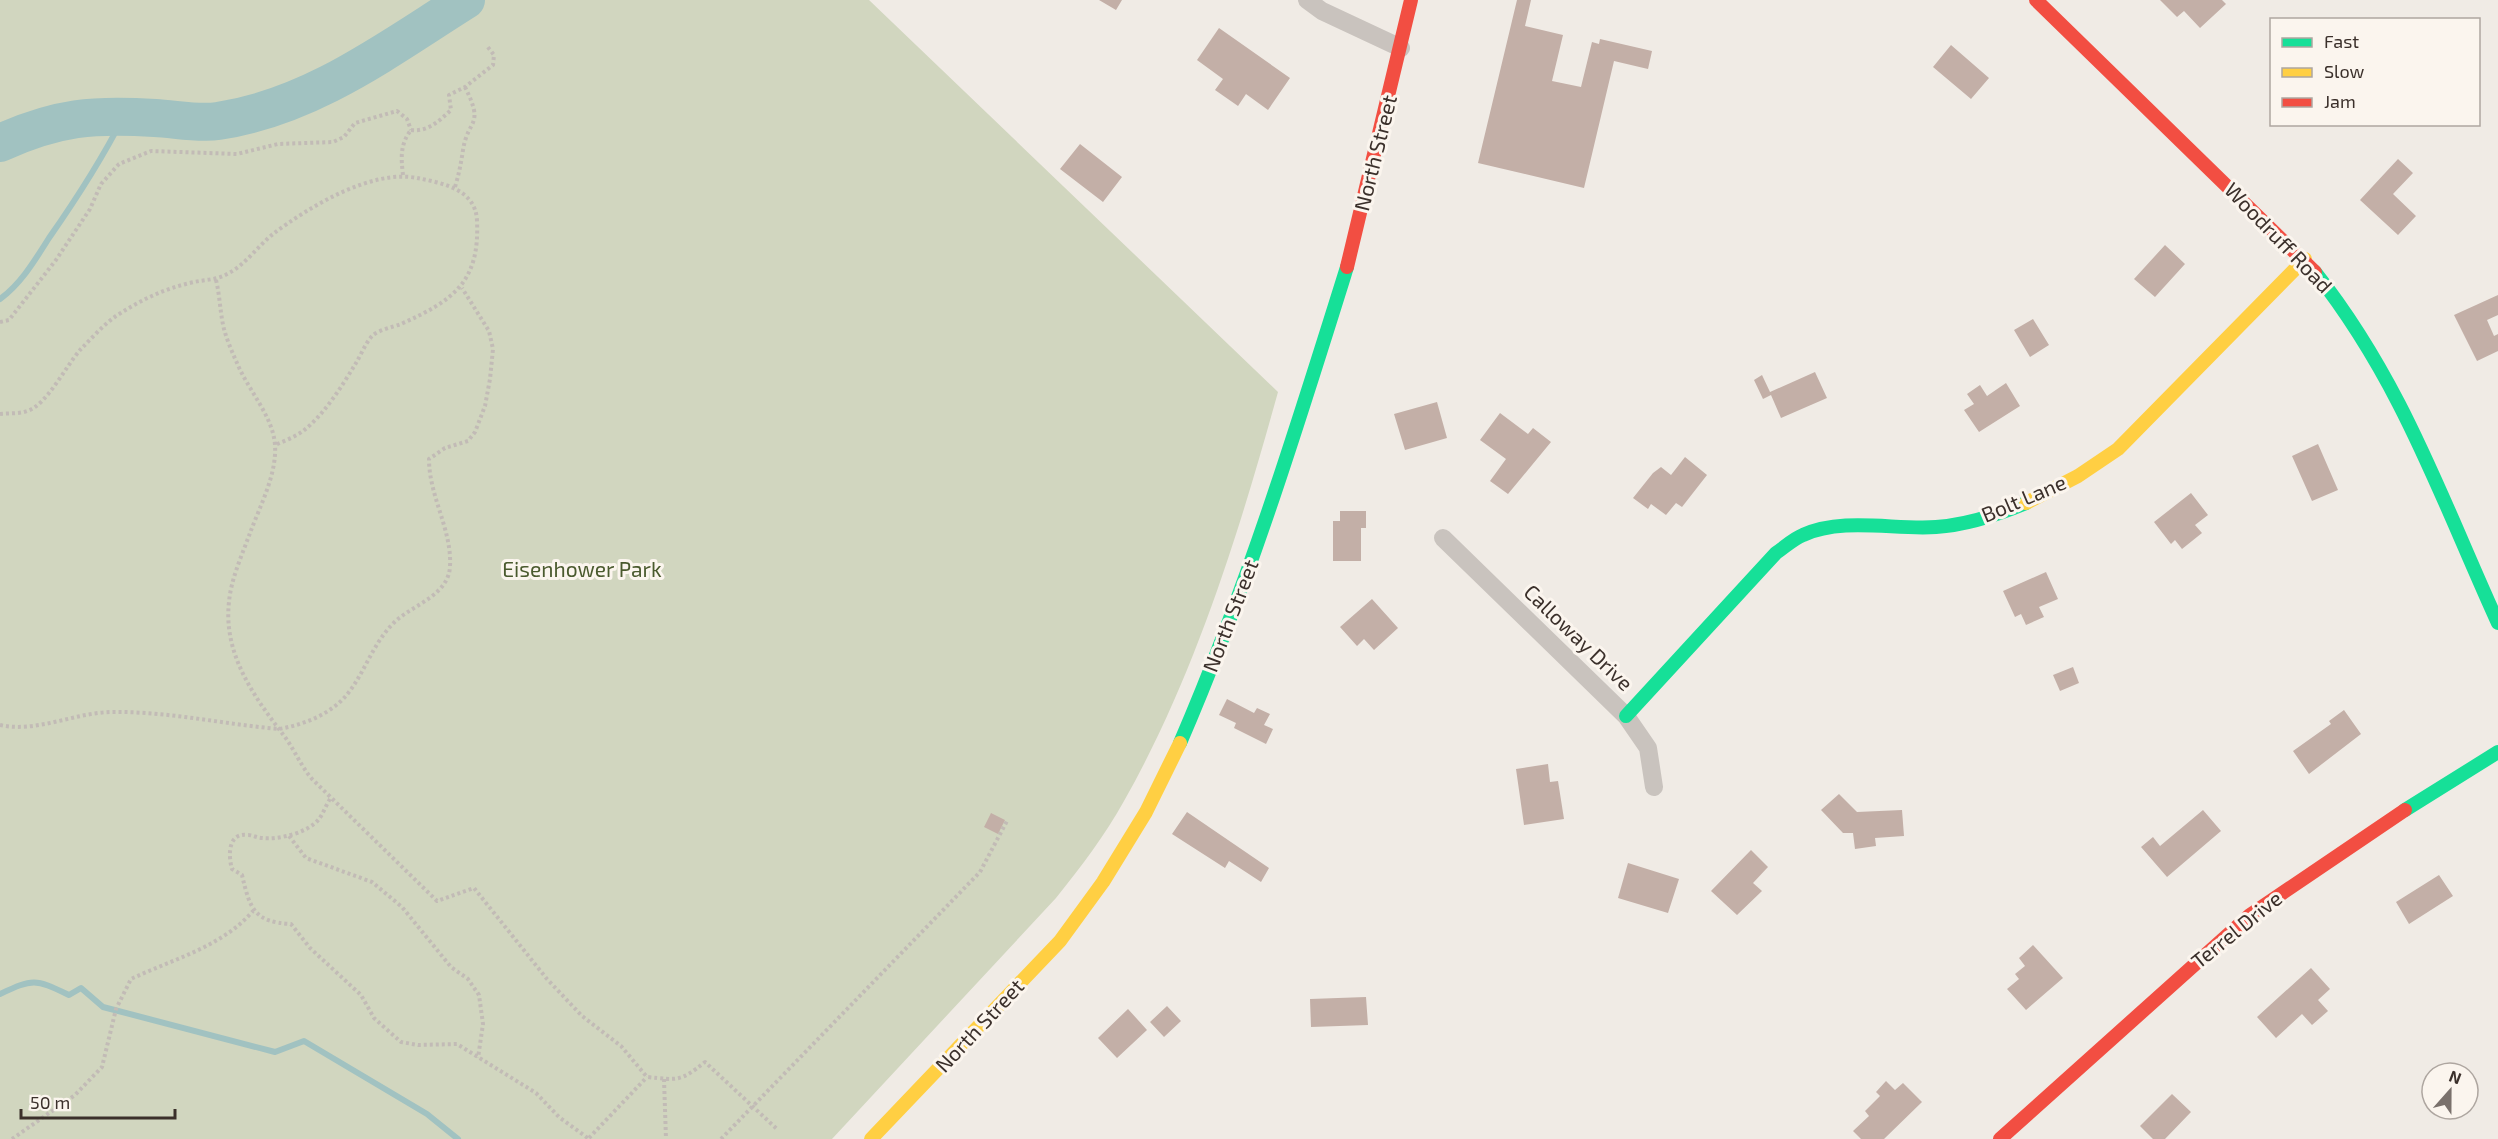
<svg xmlns="http://www.w3.org/2000/svg" width="2498" height="1139" font-family="'Exo 2',sans-serif">
	<rect width="100%" height="100%" fill="#f0ebe5"/>
	<path fill="#d1d6bf" d="M0,0H869L1278,392C1240,529 1195,676 1124,801C1105,835 1081,867 1056,898L832,1139H0Z"/>
	<g fill="none" stroke-linecap="round" stroke-linejoin="round">
		<path stroke="#a1c2c1" stroke-width="6" d="M0,299C21,284 35,260 49,238C77,198 102,159 124,116
			M0,994C34,978 35,979 69,995L81,988L103,1007L275,1052L304,1041L427,1114L458,1139"/>
		<path stroke="#a1c2c1" stroke-width="38" d="M0,143C57,117 94,114 155,118C175,119 199,124 218,121C312,107 388,49 466,0"/>
	</g>
	<path fill="#c3afa7" d="M1099,0H1122L1116,10Z
		M1517,0H1531L1525,26L1563,35L1552,81L1581,87L1592,42L1599,44L1600,39L1652,51L1648,69L1614,61L1584,188L1478,163Z
		M2160,0H2222L2226,4L2200,28L2184,11L2177,17Z
		M1219,28L1290,78L1268,110L1246,94L1238,106L1215,90L1223,79L1197,60Z
		M1951,45L1989,78L1971,99L1933,67Z
		M1080,144L1122,177L1103,202L1060,169Z
		M2398,159L2413,173L2393,194L2416,216L2398,235L2360,200Z
		M2165,245L2185,264L2155,297L2134,279Z
		M2498,295V315L2487,320L2494,336L2498,334V351L2477,361L2454,315Z
		M2033,319L2049,345L2030,357L2014,330Z
		M1815,372L1827,398L1781,418L1771,395L1763,399L1754,380L1762,375L1770,392Z
		M2006,383L2020,406L1979,432L1964,410L1974,404L1967,394L1980,385L1987,396Z
		M1437,402L1447,438L1405,450L1394,414Z
		M1500,413L1528,434L1533,428L1551,442L1508,494L1490,481L1506,459L1480,440Z
		M2318,444L2338,490L2312,501L2292,456Z
		M1685,457L1707,475L1682,507L1676,503L1666,515L1651,504L1648,509L1633,498L1653,473L1661,467L1671,475Z
		M2191,493L2208,515L2195,525L2202,533L2182,549L2175,540L2171,544L2154,522Z
		M1340,511H1366V528H1361V561H1333V521H1340Z
		M2046,572L2058,599L2039,607L2044,617L2026,625L2021,614L2015,617L2003,591Z
		M1372,599L1398,628L1374,650L1364,639L1357,646L1340,627Z
		M2073,667L2079,683L2060,691L2053,675Z
		M1227,699L1254,713L1257,708L1270,714L1264,725L1273,729L1266,744L1234,728L1236,723L1219,715Z
		M2344,710L2361,734L2309,774L2293,751L2331,724L2329,721Z
		M1548,764L1550,782L1558,781L1564,819L1524,825L1516,769Z
		M1839,794L1857,812L1902,810L1904,836L1875,838L1876,846L1855,849L1853,833H1843L1821,810Z
		M2203,810L2221,831L2167,877L2141,847L2153,837L2160,846Z
		M1187,812L1269,868L1261,882L1229,861L1225,868L1172,834Z
		M991,813L1005,820L998,834L984,827Z
		M1751,850L1768,867L1753,883L1762,891L1737,915L1711,891Z
		M1628,863L1679,879L1668,913L1618,898Z
		M2439,875L2453,896L2409,924L2396,902Z
		M2033,945L2063,978L2026,1010L2007,989L2019,979L2015,974L2025,966L2019,958Z
		M2311,968L2330,989L2318,1000L2328,1011L2312,1025L2302,1014L2276,1038L2257,1017Z
		M1366,997L1368,1025L1311,1027L1310,999Z
		M1167,1006L1181,1021L1164,1037L1150,1022Z
		M1128,1009L1147,1030L1117,1058L1098,1038Z
		M1886,1081L1895,1090L1903,1083L1922,1102L1884,1139H1861L1853,1131L1869,1116L1865,1111L1880,1096L1876,1092Z
		M2172,1094L2191,1112L2165,1139H2153L2140,1126Z"/>
	<g fill="none" stroke-linecap="round" stroke-linejoin="round">
		<path stroke="#c2bbb6" stroke-width="4" stroke-dasharray="3 3" stroke-linecap="butt" d="M411,130C428,132 439,121 451,110L449,95L465,87L493,65L494,55L487,46
			M403,175C401,158 400,144 411,130
			M455,187C459,174 461,163 463,150C468,118 485,127 465,87
			M216,280C220,296 220,313 224,329C227,340 232,352 237,363C248,390 273,416 275,445C277,474 260,506 250,533C242,555 231,579 229,602C223,655 255,698 285,737C295,751 301,766 312,779L437,901L474,888L547,979L582,1016L621,1046L647,1077C678,1080 680,1082 705,1062L778,1130
			M0,322L9,320L56,260L90,209L101,184L119,164L151,151L237,154L278,144L333,142L344,137L355,123L397,111L407,119L411,130
			M0,414C9,413 19,414 27,411C46,406 66,366 80,350C91,339 103,325 116,316C139,301 163,289 190,283C204,279 216,281 229,273C246,264 258,246 273,234C309,207 371,169 417,178C442,183 476,189 477,221C480,283 452,301 401,324C393,327 378,330 372,336C365,344 361,355 356,363C342,386 324,415 303,431C295,437 284,441 275,445
			M0,725C36,733 74,713 110,712C167,711 222,724 279,729C301,725 324,717 341,701C364,679 371,642 398,619C416,604 449,594 450,566C452,530 429,496 429,459L445,448L468,441L475,432L485,406L490,379L493,349L489,331L462,288
			M330,799C326,805 323,814 319,819C308,833 278,840 262,838C257,838 253,835 248,835C228,832 228,855 232,869L242,875C250,909 254,922 291,924L310,948L361,995L374,1018L401,1042L418,1045L457,1044L536,1093L559,1117L589,1139
			M289,836L306,858L372,882L402,907L451,967L468,979L479,995L483,1024L478,1058
			M664,1079L666,1139
			M589,1138L647,1077
			M12,1139L75,1095L102,1067L116,1009L131,979C173,959 222,947 253,911
			M721,1139L980,872L1008,819"/>
		<path stroke="#c9c3be" stroke-width="18" d="M1307,0L1322,11L1401,48
			M1443,538L1626,716L1648,748L1654,787"/>
		<path stroke="#16e098" stroke-width="14" d="M2315,272C2402,382 2441,498 2498,623
			M1626,716L1776,553C1785,547 1793,539 1803,535C1843,517 1894,530 1936,527C1967,525 1997,515 2026,503
			M1180,743C1247,588 1297,427 1347,267
			M2405,810L2498,752"/>
		<path stroke="#ffcf43" stroke-width="14" d="M2026,503L2078,476L2118,449L2305,259
			M871,1139L1060,941L1103,882L1146,812L1180,743"/>
		<path stroke="#f24e42" stroke-width="14" d="M2036,0L2315,272
			M1347,267L1411,0
			M2000,1139L2250,915L2405,810"/>
	</g>
	<g text-anchor="middle" stroke-width="6" stroke-linejoin="round" paint-order="stroke">
		<g font-size="21" fill="#3b302b" stroke="#fbf5ee">
			<text transform="translate(1376 153) rotate(-76)" y="7">North Street</text>
			<text transform="translate(2278 238) rotate(46)" y="7">Woodruff Road</text>
			<text transform="translate(2024 499) rotate(-23)" y="7">Bolt Lane</text>
			<text transform="translate(1231 616) rotate(-69)" y="7">North Street</text>
			<text transform="translate(1578 638) rotate(44)" y="7">Calloway Drive</text>
			<text transform="translate(2237 930) rotate(-39)" y="7">Terrel Drive</text>
			<text transform="translate(980 1026) rotate(-47)" y="7">North Street</text>
		</g>
		<g font-size="21" fill="#4a5a2e" stroke="#fbf5ee">
			<text x="582" y="577">Eisenhower Park</text>
		</g>
	</g>
	<rect x="2270" y="18" width="210" height="108" fill="#fbf5ee" stroke="#aea6a0" stroke-width="1.5"/>
	<rect x="2282" y="38" width="30" height="9" fill="#16e098" stroke="#aea6a0" stroke-width="1.5"/>
	<text x="2324" y="48" font-size="18" fill="#3b302b">Fast</text>
	<rect x="2282" y="68" width="30" height="9" fill="#ffcf43" stroke="#aea6a0" stroke-width="1.5"/>
	<text x="2324" y="78" font-size="18" fill="#3b302b">Slow</text>
	<rect x="2282" y="98" width="30" height="9" fill="#f24e42" stroke="#aea6a0" stroke-width="1.5"/>
	<text x="2324" y="108" font-size="18" fill="#3b302b">Jam</text>
	<g transform="translate(2450 1091) rotate(21)"><circle r="28" fill="#fbf5ee" stroke="#aea6a0" stroke-width="1.5"/>
	<path d="M0-4.5L10 22L0 15L-10 22Z" fill="#7a716c"/>
	<text y="-9" font-size="16" font-weight="bold" text-anchor="middle" fill="#3b302b">N</text>
	</g>
	<path d="M21 1109v9h154v-9" fill="none" stroke="#3b302b" stroke-width="3"/>
	<text x="30" y="1109" font-size="18" fill="#3b302b" stroke="#fbf5ee" stroke-width="4.5" paint-order="stroke">50 m</text>
</svg>
